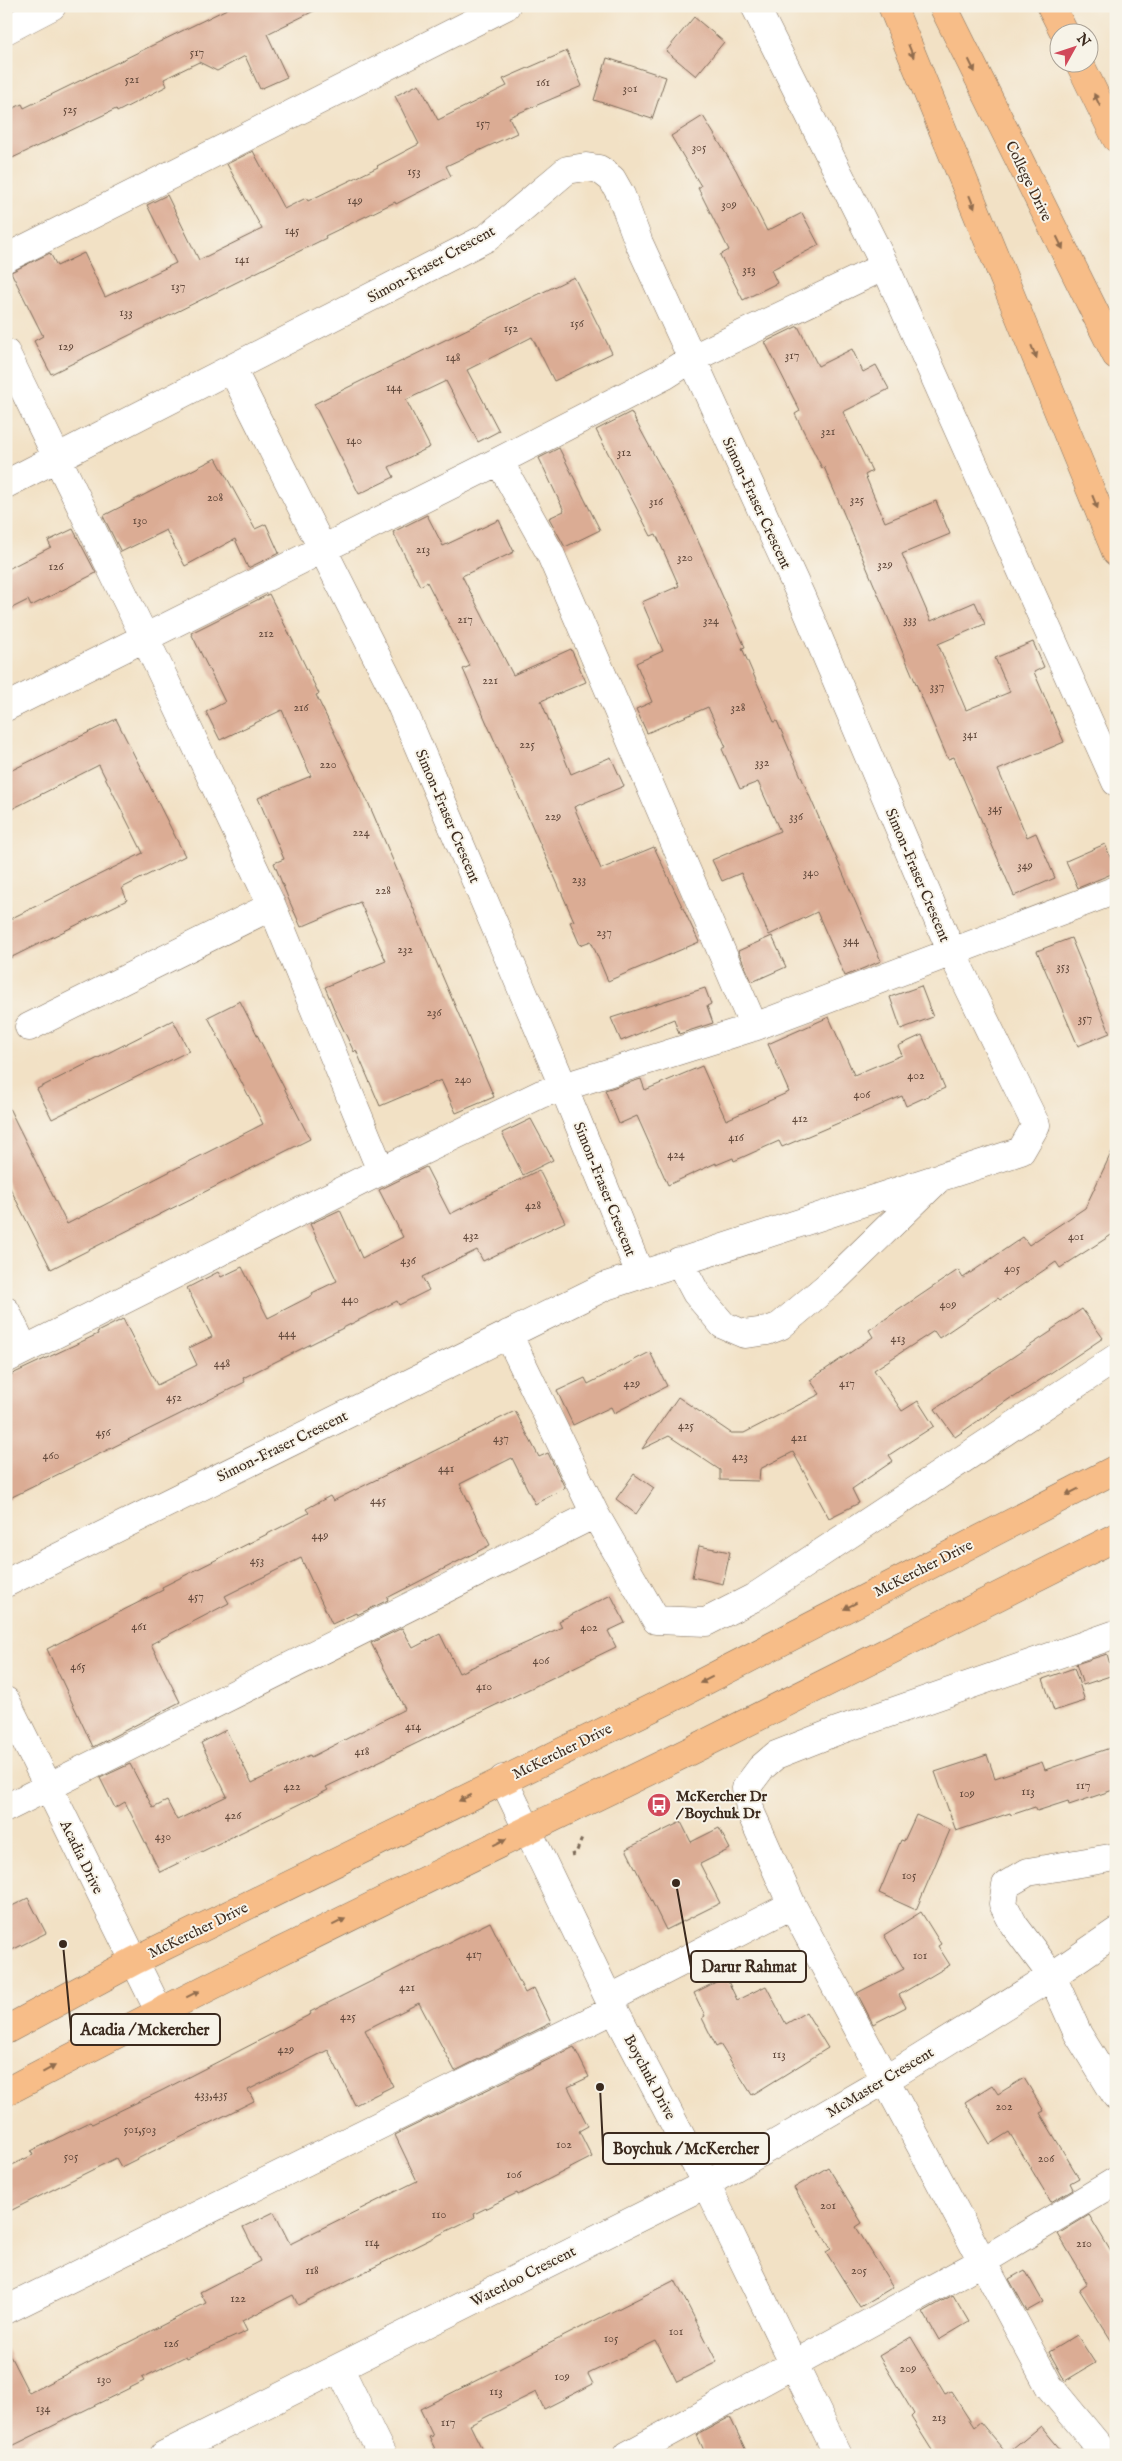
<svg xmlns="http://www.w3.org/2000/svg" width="1122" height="2461" font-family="'IM FELL English',serif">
	<rect width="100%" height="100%" fill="#f7f3e8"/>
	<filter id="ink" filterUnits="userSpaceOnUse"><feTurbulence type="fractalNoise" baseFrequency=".02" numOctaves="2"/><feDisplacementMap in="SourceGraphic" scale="10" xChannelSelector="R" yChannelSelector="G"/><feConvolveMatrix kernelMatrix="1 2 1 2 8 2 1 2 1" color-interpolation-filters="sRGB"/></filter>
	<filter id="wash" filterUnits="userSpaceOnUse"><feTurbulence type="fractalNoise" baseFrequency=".0096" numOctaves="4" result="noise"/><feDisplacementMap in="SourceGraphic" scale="20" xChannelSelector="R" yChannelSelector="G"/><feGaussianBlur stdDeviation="1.12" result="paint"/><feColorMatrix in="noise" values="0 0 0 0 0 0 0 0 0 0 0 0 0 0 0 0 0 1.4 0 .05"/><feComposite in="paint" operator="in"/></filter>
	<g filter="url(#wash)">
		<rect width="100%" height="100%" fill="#f2e1c5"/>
		<g id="blocks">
			<path fill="#dbac94" d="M233,6H324L267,34L287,77L260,89L245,56L217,71L199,62L164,79L167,86L117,112L116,109L6,161V112L22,104L24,108Z
				M694,17L724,42L696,76L666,51Z
				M567,51L582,86L509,117L517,133L446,166L451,176L396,204L395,202L325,236L326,238L51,374L34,341L43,336L11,272L50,253L57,266L84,253L105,297L176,263L147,205L167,195L199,260L262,229L227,164L253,151L284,209L306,198L308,201L378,167L377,166L419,144L395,96L419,84L438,120L507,86L503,79Z
				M607,58L666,77L652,119L594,100Z
				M703,116L736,170L767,231L802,213L819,245L771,270L777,283L743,300L720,255L729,250L698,188L701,186L671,136Z
				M574,277L612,353L554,381L532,337L467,370L499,431L478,442L446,381L406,400L430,447L389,467L394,477L359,494L314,404Z
				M798,326L818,366L852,349L863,372L876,365L889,389L843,412L872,471L865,475L885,522L936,501L950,534L902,554L931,621L975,602L985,624L938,644L966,710L1010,692L995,658L1033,642L1044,667L1034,672L1064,742L998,770L1027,837L1036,833L1055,878L1014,896L954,757L948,759L824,467L822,468L795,414L800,411L765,342Z
				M631,412L687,516L745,647L742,648L774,722L777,721L881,961L845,976L817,912L769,935L741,873L722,881L712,860L780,831L758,782L740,789L722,749L726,747L708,707L647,733L636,709L652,702L636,663L663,651L642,602L679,586L656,534L651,536L596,430Z
				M559,448L600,530L565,547L549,518L564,511L539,458Z
				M216,458L255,529L266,524L279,553L248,568L235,539L185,566L166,530L121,552L103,516Z
				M427,515L443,546L499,520L514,552L462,576L513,675L571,649L586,682L541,701L571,774L611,757L624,786L574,807L601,869L654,847L699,942L608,981L591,941L580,945L570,922L574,921L463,669L470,666L427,582L420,586L393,532Z
				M73,529L96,573L31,606L28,600L6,611V570L51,547L48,541Z
				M269,594L299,653L319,694L316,695L368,802L494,1097L456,1113L441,1080L380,1106L356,1050L354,1052L337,1016L325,987L386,961L360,902L301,927L288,898L274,863L284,859L258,798L311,776L282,710L220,740L206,712L225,702L191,633Z
				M116,719L185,856L122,888L127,900L6,960V921L143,853L99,765L6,812V773Z
				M1105,844L1116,872L1078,888L1066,861Z
				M772,936L786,967L752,982L738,951Z
				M1071,938L1110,1033L1078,1046L1037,951Z
				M921,986L933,1017L901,1029L890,997Z
				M705,988L711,1004L707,1006L713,1023L679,1034L674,1019L621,1041L611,1018Z
				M240,1001L310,1139L51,1269L6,1180V1102L67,1224L263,1124L208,1017Z
				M829,1017L854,1075L902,1055L898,1046L922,1035L945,1088L906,1106L902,1096L782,1147L779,1141L734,1161L733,1158L716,1165V1163L668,1185L637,1116L619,1124L605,1090L641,1079L645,1090L702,1066L726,1120L789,1092L768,1044Z
				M173,1020L189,1051L52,1119L37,1089Z
				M531,1119L553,1160L523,1175L502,1133Z
				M1116,1143V1232L1060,1268L1056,1262L1000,1300L998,1298L939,1338L934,1331L874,1370L902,1411L918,1401L934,1426L889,1455L893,1461L852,1489L859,1503L829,1518L793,1452L760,1469L759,1481L720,1480V1470L669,1436L642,1449L678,1397L731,1433H744L820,1394L810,1380L873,1337L869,1330L958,1270L963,1278L1023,1237L1029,1245L1085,1208Z
				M426,1167L450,1214L539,1170L565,1222L483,1261L477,1250L422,1277L429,1290L399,1305L397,1301L243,1378L245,1382L6,1500V1377L98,1334L97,1332L123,1319L157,1385L197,1365L189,1348L212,1337L187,1288L218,1272L221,1277L242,1267L268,1318L313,1295L312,1293L337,1281L310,1224L340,1210L362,1258L403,1237L379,1190Z
				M1082,1309L1103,1338L1013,1398L1012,1397L955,1437L935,1409L1052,1331L1051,1330Z
				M650,1352L667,1386L614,1413L611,1407L573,1425L557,1391L585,1378L588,1384Z
				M515,1411L539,1457L548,1453L565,1488L535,1504L512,1458L460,1484L490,1545L387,1598L388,1600L357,1615L356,1613L332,1624L301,1558L225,1596L229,1603L151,1644L180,1702L93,1747L47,1649L163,1590L162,1587L309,1513L306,1509L330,1496L333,1501Z
				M634,1474L654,1488L636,1514L616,1499Z
				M699,1546L730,1552L723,1584L692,1577Z
				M611,1595L625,1623L608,1631L616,1647L326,1787L328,1790L160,1872L125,1802L115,1808L100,1778L130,1764L153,1808L167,1801L177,1820L227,1796L201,1743L226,1730L252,1783L310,1755L311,1757L405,1709L371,1643L402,1628L413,1648L440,1634L459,1673L562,1627L559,1621Z
				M1107,1654L1113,1675L1083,1685L1076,1664Z
				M1074,1668L1085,1701L1054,1711L1043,1679Z
				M1116,1746V1789L1069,1805L1068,1801L1037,1811L1035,1807L1011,1815L1010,1813L956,1831L935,1772L987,1755L995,1778L1042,1762L1045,1770Z
				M916,1815L950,1830L916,1910L879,1893L901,1840L904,1841Z
				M681,1822L691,1842L719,1828L730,1849L700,1864L720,1903L666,1930L626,1849Z
				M28,1898L46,1933L6,1953V1909Z
				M921,1912L941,1944L938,1946L950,1965L899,1995L906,2007L873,2024L857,1993L904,1969L884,1935Z
				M490,1922L525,1993L534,1988L551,2023L455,2071L419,2003L365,2030L393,2086L355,2105L328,2050L248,2090L254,2101L121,2167L116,2158L6,2213V2168L33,2155L31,2151L90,2122L92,2124L161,2091L311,2014L310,2012Z
				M726,1977L737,2000L766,1986L786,2024L806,2012L828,2048L752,2095L720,2044L716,2046L702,2018L705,2016L694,1993Z
				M574,2047L589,2077L568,2087L588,2126L579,2131L592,2157L518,2195L517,2193L474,2214L475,2217L298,2305L293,2295L242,2321L247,2331L187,2358L186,2356L142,2378L144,2381L6,2449V2348L29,2393L206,2303L200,2292L260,2261L243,2227L274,2212L290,2244L417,2181L395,2135Z
				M1024,2078L1044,2111L1040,2113L1079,2178L1070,2183L1073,2189L1051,2202L1009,2132L990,2144L965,2102L992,2085L998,2094Z
				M828,2167L862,2223L856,2227L893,2287L860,2307L826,2252L831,2249L794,2188Z
				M1089,2215L1116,2260V2348L1079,2289L1087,2283L1058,2234Z
				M1025,2270L1043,2302L1027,2311L1009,2279Z
				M675,2280L717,2362L677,2382L656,2341L588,2374L593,2384L544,2409L536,2392L470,2425L485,2455H438L429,2437L433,2436L420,2409Z
				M953,2295L969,2322L939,2340L923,2312Z
				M1077,2335L1095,2363L1065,2381L1049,2352Z
				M911,2337L945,2394L951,2391L974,2427L980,2422L1007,2454L1041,2426L1065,2455H935L911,2417L914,2414L879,2356Z
				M730,2417L748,2455H706L697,2435Z"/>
		</g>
	</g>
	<g filter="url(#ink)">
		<use href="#blocks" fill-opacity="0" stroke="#7b6a58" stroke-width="1"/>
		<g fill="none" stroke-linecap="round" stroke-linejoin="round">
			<g stroke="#7b6a58" stroke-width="29">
				<path id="minor" d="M755,6L885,266L1116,782
					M6,30L52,6
					M6,258L506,6
					M6,353L145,638L272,906L381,1171
					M232,369L400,703L563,1086L640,1274
					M499,461L550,553L754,1027
					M6,484L488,237L567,170L586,167L599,169L612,179L621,195L639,243L800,594L952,953L1036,1125L1021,1151L606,1286L6,1583
					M6,707L499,461L666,375L691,359L885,266
					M29,1027L272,906
					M679,1261L696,1293L723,1325L744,1334L767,1331L780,1326L831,1283L936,1181
					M6,1311L24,1349
					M508,1334L595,1514L656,1620L706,1622L753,1598L1116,1358
					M6,1359L381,1171L541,1094L754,1027L1116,890
					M6,1701L159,2011
					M503,1779L609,1999L706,2184L838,2455
					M6,1808L595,1514
					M1116,1857L1028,1872L1006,1885L1003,1904L1014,1925L1052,1976L1116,1932
					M609,1999L792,1905
					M6,2310L615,2009
					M340,2369L382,2455
					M164,2455L706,2184L885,2080L1052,1976L1078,2034L1116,2096
					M628,2455L983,2261L1116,2181
					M1106,2455L1049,2386L792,1905L751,1813L746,1788L761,1768L776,1755L837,1731L1116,1634"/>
			</g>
			<g stroke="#7b6a58" stroke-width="29">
				<path id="major" d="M6,2030L134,1961L670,1699L1116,1469
					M6,2092C232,1972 463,1862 692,1750C834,1680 975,1608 1116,1537"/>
			</g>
			<g stroke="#7b6a58" stroke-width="29">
				<path id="highway" d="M892,6L1116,552
					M943,6L1116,355
					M1051,6L1064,32
					M1079,62L1116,138"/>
			</g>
			<path stroke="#7b6a58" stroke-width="3" stroke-dasharray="4 4" stroke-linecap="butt" d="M571,1855L576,1853L583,1836"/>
			<use href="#minor" stroke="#fff" stroke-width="28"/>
			<use href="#major" stroke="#f7bd88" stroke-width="28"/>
			<use href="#highway" stroke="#f7bd88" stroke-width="28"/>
		</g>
		<defs><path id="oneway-solid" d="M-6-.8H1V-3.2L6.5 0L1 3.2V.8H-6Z" transform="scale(1.25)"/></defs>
		<g fill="#906c4e">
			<use href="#oneway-solid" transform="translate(911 51) rotate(68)"/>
			<use href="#oneway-solid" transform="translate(972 66) rotate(64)"/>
			<use href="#oneway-solid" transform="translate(1097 100) rotate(-116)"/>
			<use href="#oneway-solid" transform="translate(972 202) rotate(68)"/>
			<use href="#oneway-solid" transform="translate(1060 243) rotate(64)"/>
			<use href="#oneway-solid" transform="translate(1034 352) rotate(68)"/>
			<use href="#oneway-solid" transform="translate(1095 502) rotate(68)"/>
			<use href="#oneway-solid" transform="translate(1072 1492) rotate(153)"/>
			<use href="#oneway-solid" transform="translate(850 1606) rotate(153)"/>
			<use href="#oneway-solid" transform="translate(706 1680) rotate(153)"/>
			<use href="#oneway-solid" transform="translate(465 1798) rotate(154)"/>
			<use href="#oneway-solid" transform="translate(500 1842) rotate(-26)"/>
			<use href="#oneway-solid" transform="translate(339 1922) rotate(-26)"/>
			<use href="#oneway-solid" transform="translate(193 1994) rotate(-26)"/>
			<use href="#oneway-solid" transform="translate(49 2069) rotate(-28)"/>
		</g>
	</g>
	<defs>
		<g id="bus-disc" transform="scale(1.25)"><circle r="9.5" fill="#d1495b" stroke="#f7f3e8"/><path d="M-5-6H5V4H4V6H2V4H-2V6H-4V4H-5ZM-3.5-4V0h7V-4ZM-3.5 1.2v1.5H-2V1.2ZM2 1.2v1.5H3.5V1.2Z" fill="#fff"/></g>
	</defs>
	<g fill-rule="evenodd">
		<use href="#bus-disc" x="659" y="1805"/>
	</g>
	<g text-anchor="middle" stroke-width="4" stroke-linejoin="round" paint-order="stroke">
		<g font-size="12" fill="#634a3c">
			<text x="197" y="56">517</text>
			<text x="132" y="83">521</text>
			<text x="543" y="86">161</text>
			<text x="630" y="92">301</text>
			<text x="70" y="113">525</text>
			<text x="483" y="127">157</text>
			<text x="699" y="151">305</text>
			<text x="414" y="175">153</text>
			<text x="355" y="204">149</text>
			<text x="729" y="208">309</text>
			<text x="292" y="234">145</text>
			<text x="242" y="263">141</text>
			<text x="749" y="273">313</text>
			<text x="178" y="290">137</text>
			<text x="126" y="316">133</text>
			<text x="577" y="327">156</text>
			<text x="511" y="332">152</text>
			<text x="66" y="350">129</text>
			<text x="792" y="359">317</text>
			<text x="453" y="361">148</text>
			<text x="394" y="391">144</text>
			<text x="828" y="435">321</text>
			<text x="354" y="444">140</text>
			<text x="624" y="456">312</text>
			<text x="215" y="501">208</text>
			<text x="857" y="503">325</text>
			<text x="656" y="505">316</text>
			<text x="140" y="524">130</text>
			<text x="423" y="553">213</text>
			<text x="685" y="561">320</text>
			<text x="885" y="568">329</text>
			<text x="56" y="570">126</text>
			<text x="465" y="623">217</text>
			<text x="910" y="623">333</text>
			<text x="711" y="624">324</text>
			<text x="266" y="637">212</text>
			<text x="490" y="684">221</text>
			<text x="937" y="690">337</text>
			<text x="301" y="711">216</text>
			<text x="738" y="711">328</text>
			<text x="970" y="738">341</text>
			<text x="527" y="748">225</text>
			<text x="762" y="766">332</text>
			<text x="328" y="768">220</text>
			<text x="995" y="812">345</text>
			<text x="553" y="820">229</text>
			<text x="796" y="820">336</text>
			<text x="361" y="836">224</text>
			<text x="1025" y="869">349</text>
			<text x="811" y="876">340</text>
			<text x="579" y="883">233</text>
			<text x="383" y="894">228</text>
			<text x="604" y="936">237</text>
			<text x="851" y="944">344</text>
			<text x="405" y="953">232</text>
			<text x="1063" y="970">353</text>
			<text x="434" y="1016">236</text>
			<text x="1085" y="1022">357</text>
			<text x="916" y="1079">402</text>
			<text x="463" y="1083">240</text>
			<text x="862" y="1098">406</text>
			<text x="800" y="1122">412</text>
			<text x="736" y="1141">416</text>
			<text x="676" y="1158">424</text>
			<text x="533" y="1209">428</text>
			<text x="471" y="1239">432</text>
			<text x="1076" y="1240">401</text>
			<text x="408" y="1264">436</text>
			<text x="1012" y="1272">405</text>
			<text x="350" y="1303">440</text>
			<text x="948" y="1308">409</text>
			<text x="287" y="1337">444</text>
			<text x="898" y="1342">413</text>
			<text x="222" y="1367">448</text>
			<text x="632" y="1387">429</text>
			<text x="847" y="1387">417</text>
			<text x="174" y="1401">452</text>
			<text x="686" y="1429">425</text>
			<text x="103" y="1436">456</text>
			<text x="799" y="1441">421</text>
			<text x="501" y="1442">437</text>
			<text x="51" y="1459">460</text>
			<text x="740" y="1460">423</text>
			<text x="446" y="1472">441</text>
			<text x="378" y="1504">445</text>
			<text x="320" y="1539">449</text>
			<text x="257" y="1564">453</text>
			<text x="196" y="1600">457</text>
			<text x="139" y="1630">461</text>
			<text x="589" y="1631">402</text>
			<text x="541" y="1664">406</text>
			<text x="78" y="1670">465</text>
			<text x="484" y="1690">410</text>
			<text x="413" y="1730">414</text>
			<text x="362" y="1755">418</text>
			<text x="1083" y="1789">117</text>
			<text x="292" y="1790">422</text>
			<text x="1028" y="1795">113</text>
			<text x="967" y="1797">109</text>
			<text x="233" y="1819">426</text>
			<text x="163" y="1840">430</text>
			<text x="909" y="1879">105</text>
			<text x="474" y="1958">417</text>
			<text x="920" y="1959">101</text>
			<text x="407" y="1991">421</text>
			<text x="348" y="2020">425</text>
			<text x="286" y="2053">429</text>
			<text x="779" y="2058">113</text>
			<text x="211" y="2098">433,435</text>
			<text x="1004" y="2110">202</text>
			<text x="140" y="2133">501,503</text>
			<text x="564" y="2148">102</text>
			<text x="71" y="2160">505</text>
			<text x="1046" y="2162">206</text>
			<text x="514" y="2178">106</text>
			<text x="828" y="2209">201</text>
			<text x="439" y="2218">110</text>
			<text x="372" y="2246">114</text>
			<text x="1084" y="2247">210</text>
			<text x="312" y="2274">118</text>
			<text x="859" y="2274">205</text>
			<text x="238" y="2302">122</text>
			<text x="676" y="2335">101</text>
			<text x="611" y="2342">105</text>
			<text x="171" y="2347">126</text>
			<text x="908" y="2372">209</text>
			<text x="562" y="2380">109</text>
			<text x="104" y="2383">130</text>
			<text x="496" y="2395">113</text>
			<text x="43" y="2412">134</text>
			<text x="939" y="2421">213</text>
			<text x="448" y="2426">117</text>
		</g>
		<g font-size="15" fill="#3b2a1e" stroke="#f7f3e8">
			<text transform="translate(1029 181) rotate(64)" y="5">College Drive</text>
			<text transform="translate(431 264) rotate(-29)" y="5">Simon-Fraser Crescent</text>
			<text transform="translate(757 503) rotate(65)" y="5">Simon-Fraser Crescent</text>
			<text transform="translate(448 816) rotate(67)" y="5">Simon-Fraser Crescent</text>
			<text transform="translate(918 875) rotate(67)" y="5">Simon-Fraser Crescent</text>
			<text transform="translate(605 1189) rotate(68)" y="5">Simon-Fraser Crescent</text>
			<text transform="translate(282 1446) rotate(-26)" y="5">Simon-Fraser Crescent</text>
			<text transform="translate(923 1568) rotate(-27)" y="5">McKercher Drive</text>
			<text transform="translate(562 1751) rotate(-26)" y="5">McKercher Drive</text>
			<text transform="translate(82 1857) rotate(64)" y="5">Acadia Drive</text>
			<text transform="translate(198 1930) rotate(-26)" y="5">McKercher Drive</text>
			<text transform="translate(650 2077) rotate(62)" y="5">Boychuk Drive</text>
			<text transform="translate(880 2082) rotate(-31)" y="5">McMaster Crescent</text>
			<text transform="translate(523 2276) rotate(-27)" y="5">Waterloo Crescent</text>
		</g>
		<g font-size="15" font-weight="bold" fill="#3b2a1e" stroke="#f7f3e8" text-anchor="start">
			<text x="676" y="1801">McKercher Dr<tspan x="676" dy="17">/ Boychuk Dr</tspan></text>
		</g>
	</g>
	<path fill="none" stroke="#3b2a1e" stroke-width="2" d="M676 1883L691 1967M63 1944L71 2030M600 2087L603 2148"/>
	<g fill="#3b2a1e" stroke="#f7f3e8" stroke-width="2">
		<circle cx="676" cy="1883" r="5"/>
		<circle cx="63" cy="1944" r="5"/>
		<circle cx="600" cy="2087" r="5"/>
	</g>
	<g fill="#f7f3e8" stroke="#3b2a1e" stroke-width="2">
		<rect x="691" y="1951" width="115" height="31" rx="5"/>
		<rect x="71" y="2014" width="149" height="31" rx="5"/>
		<rect x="603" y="2133" width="166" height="31" rx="5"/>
	</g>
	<g font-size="16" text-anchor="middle" font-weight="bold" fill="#3b2a1e">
		<text x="749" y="1972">Darur Rahmat</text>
		<text x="145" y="2035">Acadia / Mckercher</text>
		<text x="686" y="2154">Boychuk / McKercher</text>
	</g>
	<rect width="1122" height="2461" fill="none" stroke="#f7f3e8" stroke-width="25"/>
	<g transform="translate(1074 48) rotate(50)"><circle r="24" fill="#f7f3e8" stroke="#aca397"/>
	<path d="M0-4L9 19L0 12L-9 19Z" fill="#d1495b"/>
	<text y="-8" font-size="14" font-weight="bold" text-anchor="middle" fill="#3b2a1e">N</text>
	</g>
</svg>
